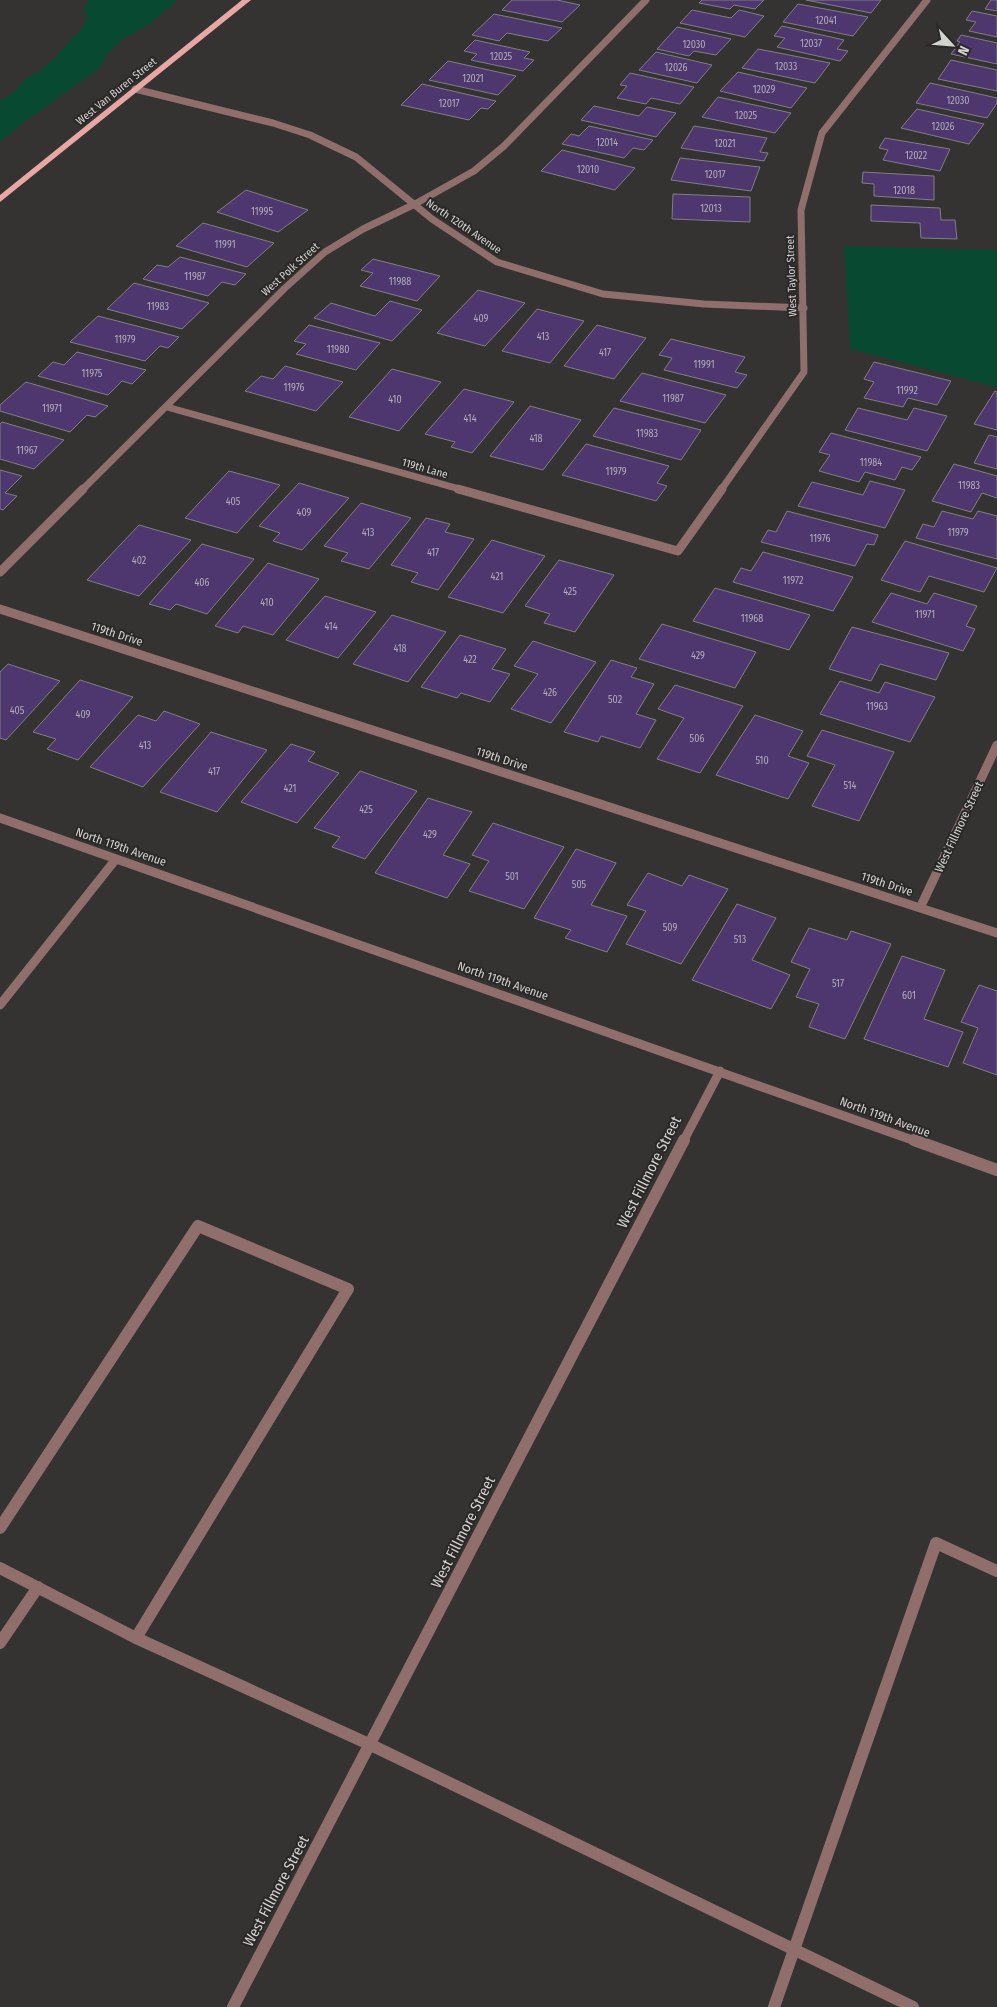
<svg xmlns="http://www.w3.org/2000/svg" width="997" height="2007" font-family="'Fira Sans Condensed',sans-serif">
	<rect width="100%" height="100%" fill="#343331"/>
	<path fill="#084a31" d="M89,0H177L151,23L122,40L108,53L99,69L24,122L0,142V101L13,93L25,79L40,71L57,56L71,39L82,29L87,18L84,9Z
		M844,246L997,250V387L850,349Z"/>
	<path fill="#4e376e" stroke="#807f82" d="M512,0H557L580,5L562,22L502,10Z
		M702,0H764L755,9L734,5L730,9L699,3Z
		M806,0H881L871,13Z
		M991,0H997V11L985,9Z
		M798,4L868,17L853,36L783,22Z
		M692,10L731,18L739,10L764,16L745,37L680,23Z
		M972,11L997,16V37L969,31L976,22L966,20Z
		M494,14L562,28L548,41L507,33L499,41L472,35Z
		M782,26L844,40L837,49L848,51L840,61L777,47L785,38L774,36Z
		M677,27L731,39L716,55L694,51L689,56L657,49Z
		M961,35L997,43V64L951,54L960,42L957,41Z
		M475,40L530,52L524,58L534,60L523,71L471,60L477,54L464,51Z
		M758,49L830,63L815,83L742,68Z
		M656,52L712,65L697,83L639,70Z
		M951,60L997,70V91L938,79Z
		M448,61L516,76L498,95L429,80Z
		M738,72L807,88L791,108L720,91Z
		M630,73L694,87L680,104L651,98L646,104L617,98L627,86L620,85Z
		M930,83L997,98V103L987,118L916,103Z
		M422,84L496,101L488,109L481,108L469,120L401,105Z
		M718,97L791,113L775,133L702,117Z
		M594,106L639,116L647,107L676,113L656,137L581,120Z
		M917,109L984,124L969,144L901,128Z
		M589,126L653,140L644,150L633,148L624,158L562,144L571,134L579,136Z
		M694,126L767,138L760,152L768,153L764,161L681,148Z
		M885,138L950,149L940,171L883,160L888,150L879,148Z
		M562,150L635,168L615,190L541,171Z
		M680,158L760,167L751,191L671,180Z
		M863,172L934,176V200L874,196V184L862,183Z
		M246,190L308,210L278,232L217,212Z
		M673,194L750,197V222L672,219Z
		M871,205L940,208L941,220H955L957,239L921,238L920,223L871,221Z
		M203,223L274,243L247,267L176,246Z
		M180,257L246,274L235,285L222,282L208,296L143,279L157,265L168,267Z
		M373,259L440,276L417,301L360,286L373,273L361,270Z
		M134,283L209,303L182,329L107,309Z
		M478,290L525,303L485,346L437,333Z
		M390,301L422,310L392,341L314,318L331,303L375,316Z
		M537,309L584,321L550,363L502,351Z
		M98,316L179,337L168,348L160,346L145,361L70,342Z
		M309,325L380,343L356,370L296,354L306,344L294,341Z
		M597,325L646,338L614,379L564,366Z
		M671,339L745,357L735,372L747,375L737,388L664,370L672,358L659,355Z
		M77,352L146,370L132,384L122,381L108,395L38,376L53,362L64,365Z
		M874,362L951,381L937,405L908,398L903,407L864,398L874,382L864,379Z
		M285,366L343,382L316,411L245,391L261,376L273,379Z
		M392,369L441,382L399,431L349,417Z
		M642,373L726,395L705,423L620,401Z
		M26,382L108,406L95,417L87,415L70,432L0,411V405Z
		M464,389L514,402L472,453L451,447L455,442L425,434Z
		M995,391L997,392V430L974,424Z
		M530,406L581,420L543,470L490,456Z
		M614,408L701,430L681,460L593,436Z
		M858,408L907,420L914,408L947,416L927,451L845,430Z
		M2,422L64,440L34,469L0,459V424Z
		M831,433L921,457L912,470L902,467L895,480L865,472L859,482L819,471L830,455L819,452Z
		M989,435L997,437V469L974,463Z
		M586,444L669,466L657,483L667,486L656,501L562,475Z
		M954,464L997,476V498L982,493L971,512L932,501Z
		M0,470L22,476L5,493L17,496L3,510L0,509Z
		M229,471L280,485L237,533L185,518Z
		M870,481L905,490L885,528L798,506L812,482L863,495Z
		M299,483L349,498L302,550L273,541L280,533L259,526Z
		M361,503L411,518L369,569L341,561L348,553L324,546Z
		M787,511L878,535L874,545L867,544L855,566L761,542L768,530L776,532Z
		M942,511L973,519L978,511L997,516V559L916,538L923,524L934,527Z
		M426,518L450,524L445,532L474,539L438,590L411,582L418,573L391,565Z
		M139,525L191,540L139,596L87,580Z
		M492,540L545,556L503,613L448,597Z
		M905,541L997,568L984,592L929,576L920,592L881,580Z
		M202,544L254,559L207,614L176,604L170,610L149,604Z
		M763,552L853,577L833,611L733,582L741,568L751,571Z
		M559,560L614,575L575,632L544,623L550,614L525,606Z
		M268,563L319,579L273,635L243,626L238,633L215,626Z
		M715,588L810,615L789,650L693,621Z
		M891,593L927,604L934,593L977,606L966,626L975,629L963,651L872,622Z
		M325,596L376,612L338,658L286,640Z
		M392,615L446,632L408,682L353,664Z
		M662,624L756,652L735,688L639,659Z
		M852,627L949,653L936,680L880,664L871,681L829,669Z
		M460,635L506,649L492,669L510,674L490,702L461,693L457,698L421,687Z
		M533,641L596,662L551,723L511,709L538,674L514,666Z
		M611,660L637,668L631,677L654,684L636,714L656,720L640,748L601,736L598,742L564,732Z
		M8,664L60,681L6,740L0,738V672Z
		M80,680L133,697L78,760L47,749L56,739L33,732Z
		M840,681L879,693L885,682L935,697L910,742L820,714Z
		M675,685L743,706L700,773L657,759L684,718L658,709Z
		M164,711L200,724L143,787L90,767L138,715L156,721Z
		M755,715L803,731L788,756L809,763L788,799L716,775Z
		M822,730L894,752L859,821L812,806L835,765L807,756Z
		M211,732L267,750L217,812L160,792Z
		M291,744L315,752L308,761L339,773L297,823L241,802Z
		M360,771L417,791L365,859L332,847L340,837L314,828Z
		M428,798L472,812L443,855L470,864L447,898L375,873Z
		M493,823L564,847L524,909L469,891L489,861L472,855Z
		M576,849L616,863L591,905L627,916L607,952L565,938L571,930L534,918Z
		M648,873L682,886L689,875L728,889L681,964L626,944L646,911L627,905Z
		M737,904L776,918L752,960L790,975L771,1009L692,980Z
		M809,928L847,940L851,931L891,944L845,1039L809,1027L819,1004L796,997L810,969L791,962Z
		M902,956L945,970L924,1019L963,1032L948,1067L864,1039Z
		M979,985L997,991V1075L963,1063L978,1028L961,1022Z"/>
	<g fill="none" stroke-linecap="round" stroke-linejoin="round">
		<path stroke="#8f6e6c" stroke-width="12" d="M0,1528L198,1226L348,1289L136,1638
			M0,1568L136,1638L371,1745L913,2007
			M0,1643L38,1587
			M774,2007L936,1543L997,1571"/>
		<path stroke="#8f6e6c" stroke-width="7" d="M135,89L273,123L310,135L356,157L432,219L497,262L603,294L704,304L804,308
			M167,407L463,490
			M82,490L285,288L325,252L363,229L415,204L474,171L504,146L646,0
			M721,490L804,372L801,210L822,133L927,0"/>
		<path stroke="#8f6e6c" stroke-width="9" d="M458,489L678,551L722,489
			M0,572L83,489
			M0,609L997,933
			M0,818L918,1142
			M920,908L997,745
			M0,1005L116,859
			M683,1142L720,1071"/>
		<path stroke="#8f6e6c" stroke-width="12" d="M914,1140L997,1170
			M233,2007L684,1140"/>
		<path fill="#e9a7a4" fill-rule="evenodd" d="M242,0H251L0,202V195Z"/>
	</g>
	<g text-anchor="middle" stroke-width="4" stroke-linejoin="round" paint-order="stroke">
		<g font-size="10" fill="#b1abb8">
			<text x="826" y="24">12041</text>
			<text x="811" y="47">12037</text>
			<text x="694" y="48">12030</text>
			<text x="501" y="60">12025</text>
			<text x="786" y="70">12033</text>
			<text x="676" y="71">12026</text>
			<text x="473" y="82">12021</text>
			<text x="764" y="93">12029</text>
			<text x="958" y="104">12030</text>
			<text x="449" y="107">12017</text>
			<text x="746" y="119">12025</text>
			<text x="943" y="130">12026</text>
			<text x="607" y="146">12014</text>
			<text x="725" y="147">12021</text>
			<text x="916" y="159">12022</text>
			<text x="588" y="173">12010</text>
			<text x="715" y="178">12017</text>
			<text x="904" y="194">12018</text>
			<text x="711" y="212">12013</text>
			<text x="262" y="215">11995</text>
			<text x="225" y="248">11991</text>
			<text x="195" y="280">11987</text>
			<text x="400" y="285">11988</text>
			<text x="158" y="310">11983</text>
			<text x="481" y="322">409</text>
			<text x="543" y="340">413</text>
			<text x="125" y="343">11979</text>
			<text x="338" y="353">11980</text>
			<text x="605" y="356">417</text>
			<text x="704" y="368">11991</text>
			<text x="92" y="377">11975</text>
			<text x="294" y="391">11976</text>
			<text x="907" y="394">11992</text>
			<text x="673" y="402">11987</text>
			<text x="395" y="403">410</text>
			<text x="52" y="412">11971</text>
			<text x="470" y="422">414</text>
			<text x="647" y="437">11983</text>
			<text x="536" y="442">418</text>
			<text x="27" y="454">11967</text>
			<text x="871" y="466">11984</text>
			<text x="616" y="475">11979</text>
			<text x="969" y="489">11983</text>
			<text x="233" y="505">405</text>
			<text x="304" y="516">409</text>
			<text x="368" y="536">413</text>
			<text x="958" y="536">11979</text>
			<text x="820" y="542">11976</text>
			<text x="433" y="556">417</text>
			<text x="139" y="564">402</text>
			<text x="497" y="580">421</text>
			<text x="793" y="584">11972</text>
			<text x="202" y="586">406</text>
			<text x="570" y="595">425</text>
			<text x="267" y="606">410</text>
			<text x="925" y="618">11971</text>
			<text x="752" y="622">11968</text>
			<text x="331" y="630">414</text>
			<text x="400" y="652">418</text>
			<text x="698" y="659">429</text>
			<text x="470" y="663">422</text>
			<text x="550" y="696">426</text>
			<text x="615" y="703">502</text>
			<text x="877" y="710">11963</text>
			<text x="17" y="714">405</text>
			<text x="83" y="718">409</text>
			<text x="697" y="742">506</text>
			<text x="145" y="749">413</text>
			<text x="762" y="764">510</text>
			<text x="214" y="775">417</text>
			<text x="850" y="789">514</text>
			<text x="290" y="792">421</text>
			<text x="366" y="813">425</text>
			<text x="430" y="838">429</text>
			<text x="512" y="880">501</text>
			<text x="579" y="888">505</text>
			<text x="670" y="931">509</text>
			<text x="740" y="943">513</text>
			<text x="838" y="987">517</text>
			<text x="909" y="999">601</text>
		</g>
		<g font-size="11" fill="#d2d2d0" stroke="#2a2927">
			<text transform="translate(116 91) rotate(-39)" y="4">West Van Buren Street</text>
			<text transform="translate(464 226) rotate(34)" y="4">North 120th Avenue</text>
			<text transform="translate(290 269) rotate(-42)" y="4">West Polk Street</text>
			<text transform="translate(791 276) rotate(-92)" y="4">West Taylor Street</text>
			<text transform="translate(425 468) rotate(16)" y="4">119th Lane</text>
		</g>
		<g font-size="12" fill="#d2d2d0" stroke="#2a2927">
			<text transform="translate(117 634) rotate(18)" y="4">119th Drive</text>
			<text transform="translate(502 759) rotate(18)" y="4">119th Drive</text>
			<text transform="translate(959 827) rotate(-65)" y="4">West Fillmore Street</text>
			<text transform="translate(121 847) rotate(19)" y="4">North 119th Avenue</text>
			<text transform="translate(887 884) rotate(18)" y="4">119th Drive</text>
			<text transform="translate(503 981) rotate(19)" y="4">North 119th Avenue</text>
			<text transform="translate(885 1117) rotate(20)" y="4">North 119th Avenue</text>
		</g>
		<g font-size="15" fill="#d2d2d0" stroke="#2a2927">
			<text transform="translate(649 1172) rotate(-63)" y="5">West Fillmore Street</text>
			<text transform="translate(463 1532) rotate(-63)" y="5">West Fillmore Street</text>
			<text transform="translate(276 1891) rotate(-62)" y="5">West Fillmore Street</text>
		</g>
	</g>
	<g transform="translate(952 45) rotate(116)" stroke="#2a2927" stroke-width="4" paint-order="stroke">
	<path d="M0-4L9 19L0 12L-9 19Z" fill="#d2d2d0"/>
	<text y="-8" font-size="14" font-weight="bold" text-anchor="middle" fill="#d2d2d0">N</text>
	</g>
</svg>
